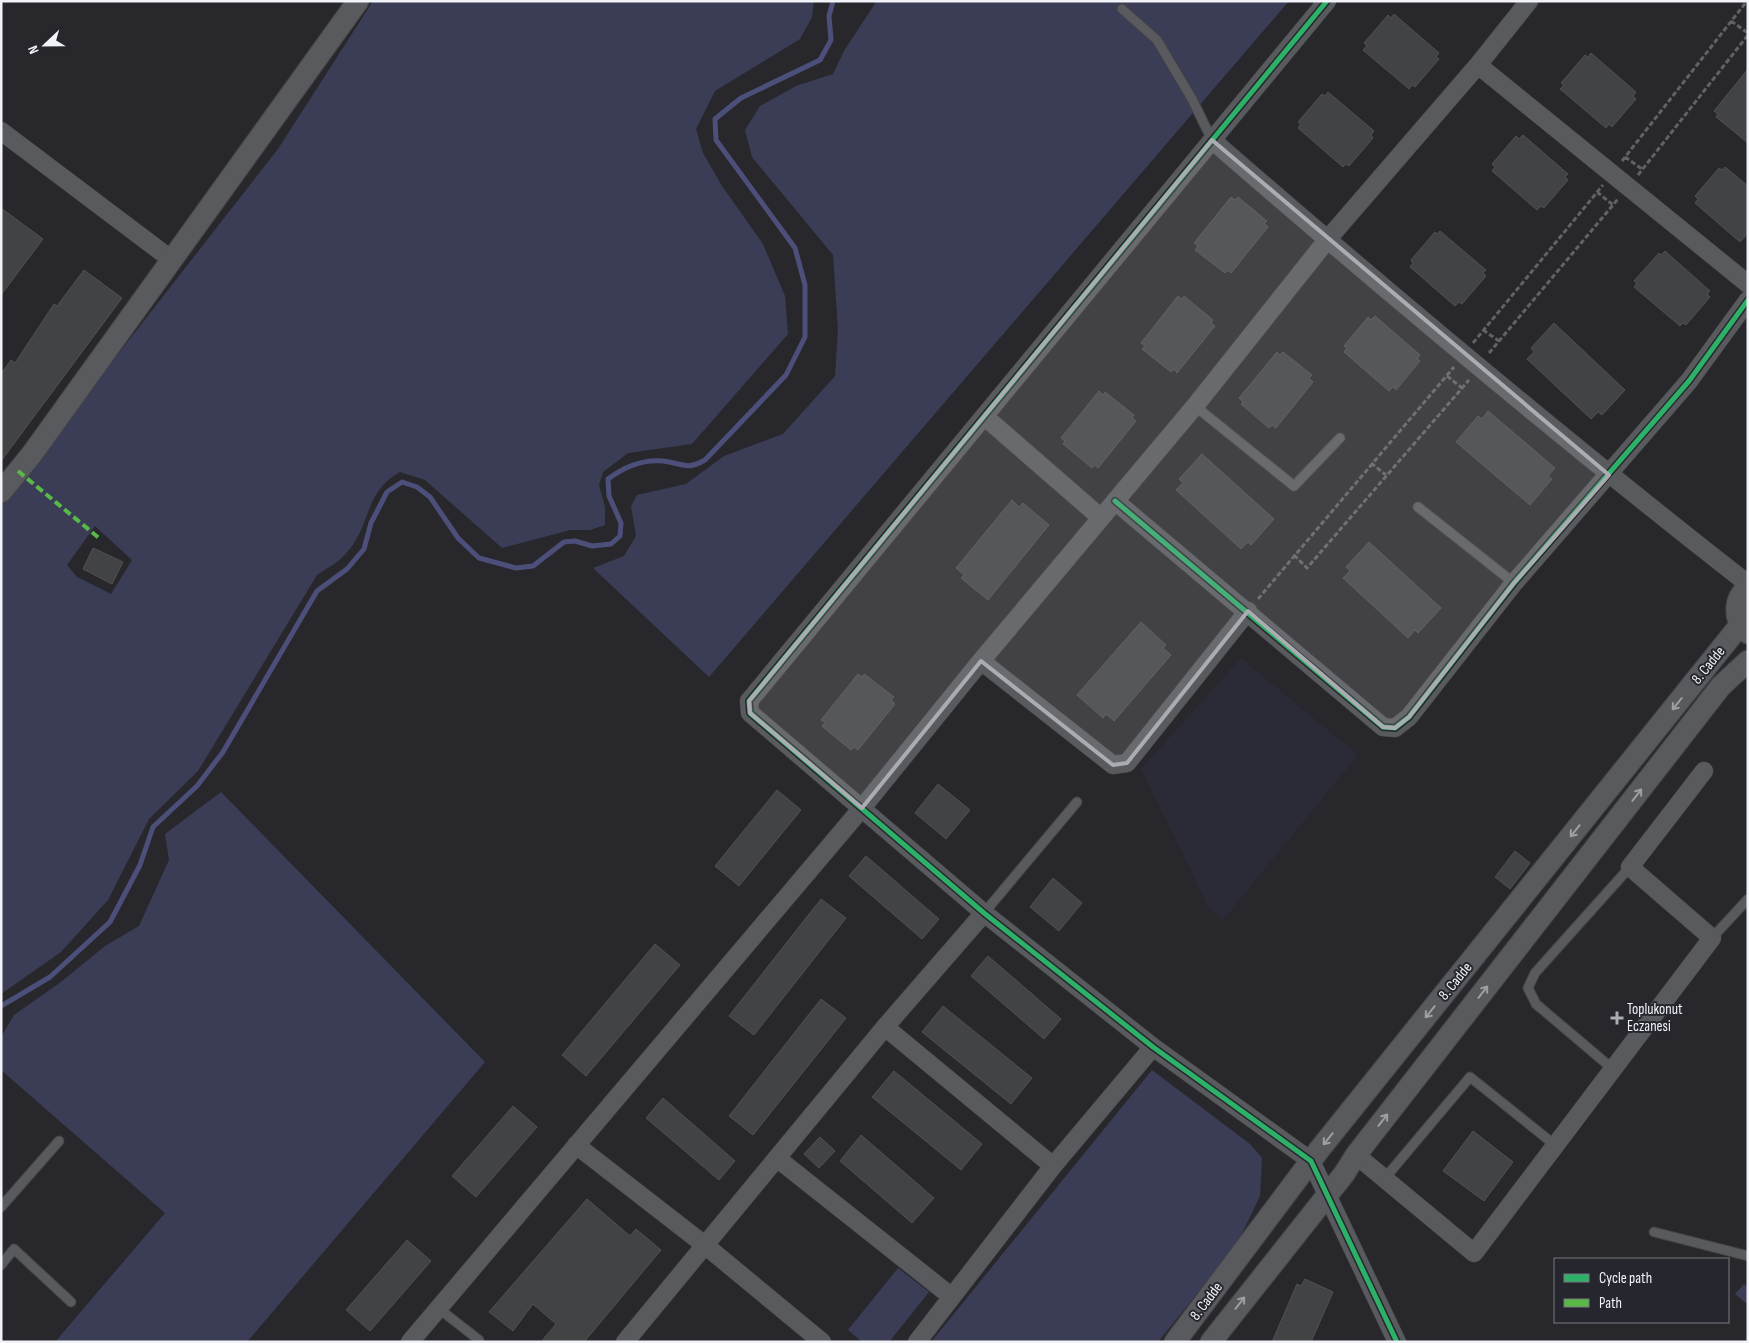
<svg xmlns="http://www.w3.org/2000/svg" width="1749" height="1343" font-family="'Sofia Sans Condensed',sans-serif">
	<rect width="100%" height="100%" fill="#28282c"/>
	<path fill="#2b2b38" d="M1241,658L1358,755L1223,920L1209,908L1141,769Z"/>
	<path fill="#3b3d57" fill-rule="evenodd" d="M373,1H814L812,17L800,39L715,91L696,129L703,153L722,186L763,244L785,296L788,334L692,444L628,453L603,472L599,485L605,507V525L590,530H570L502,548L425,480L400,472C364,492 372,523 348,551C341,561 327,568 317,575L198,771L149,819L108,900L61,952L1,994V504L278,149ZM95,526L132,560L111,594L77,577L67,565Z
		M1289,1L709,677L593,568L624,556L636,536L631,506L637,495L686,484L724,456L783,434L835,376L838,329L833,255L752,157L745,130L760,106L796,86L833,74L844,51L876,2Z
		M221,792L485,1062L247,1342H55L165,1213L1,1070V1037L14,1015L61,982L105,946L139,926L169,860L165,834Z
		M1152,1070L1250,1144L1262,1158L1260,1196L1237,1244L1158,1342H931Z
		M898,1268L929,1292L889,1342H862L848,1330Z
		M1744,1284L1748,1288V1301L1746,1303L1735,1294Z"/>
	<g fill="none" stroke-linecap="round" stroke-linejoin="round">
		<path stroke="#4c4f79" stroke-width="5" d="M1,1006L50,977L110,922L140,865L153,827L197,786L223,752L317,591L347,569L364,549L371,523L387,492L402,482L417,487L430,497L458,538L479,558L516,568L533,566L564,542L575,541L592,546L611,544L620,536L621,523L609,496L608,479C624,467 642,459 663,461C682,463 686,471 705,460L786,375L805,337V285L795,248L716,140L715,119L741,98L820,60L831,40L829,16L833,1"/>
	</g>
	<path fill="#424344" stroke="#505152" d="M1394,14L1439,53L1436,57L1439,59L1415,87L1412,85L1409,89L1363,50L1367,46L1364,43L1388,15L1391,18Z
		M1591,53L1636,92L1633,96L1636,99L1612,127L1609,124L1606,128L1560,89L1564,85L1561,83L1585,55L1588,57Z
		M1748,69V143L1716,117L1718,114L1714,111Z
		M1328,92L1374,131L1371,135L1373,138L1349,166L1346,164L1343,167L1298,128L1301,124L1298,122L1322,94L1325,96Z
		M1523,135L1568,174L1565,177L1568,180L1544,208L1541,206L1537,210L1492,171L1495,167L1492,164L1516,136L1519,139Z
		M1725,167L1748,186V233L1740,242L1695,203L1698,199L1695,196L1719,168L1722,170Z
		M1231,197L1235,200L1238,197L1267,221L1264,223L1268,227L1231,273L1227,270L1225,273L1195,250L1198,246L1194,243Z
		M1,208L43,239L1,295Z
		M1440,231L1486,270L1483,273L1486,276L1462,304L1459,302L1455,306L1410,267L1413,263L1411,260L1435,232L1437,234Z
		M1665,251L1710,291L1707,294L1710,297L1686,325L1683,323L1680,326L1634,287L1637,283L1634,281L1659,253L1661,255Z
		M84,270L122,298L1,461V374L11,360L15,363L54,304L57,306Z
		M1178,296L1182,299L1184,296L1213,320L1211,323L1215,326L1177,373L1174,369L1171,372L1142,349L1145,346L1141,343Z
		M1375,316L1420,355L1417,359L1420,361L1396,390L1393,387L1389,391L1344,352L1347,348L1344,346L1368,317L1371,320Z
		M1554,323L1625,390L1602,415L1598,412L1591,419L1527,359L1534,352L1531,348Z
		M1277,352L1280,355L1283,352L1312,375L1309,378L1313,382L1276,428L1272,425L1269,428L1241,404L1243,402L1239,398Z
		M1099,391L1103,395L1105,392L1134,415L1132,418L1136,421L1098,468L1094,465L1092,468L1063,444L1065,441L1061,438Z
		M1488,411L1555,468L1548,476L1552,479L1530,505L1456,442L1478,416L1482,419Z
		M1202,454L1274,519L1251,545L1248,542L1241,549L1176,490L1183,483L1179,479Z
		M1012,500L1019,507L1023,503L1049,525L988,600L961,578L964,575L956,568Z
		M1369,542L1441,608L1418,633L1415,630L1408,638L1343,578L1350,571L1346,567Z
		M93,548L123,562L112,584L83,569Z
		M1141,622L1166,645L1163,648L1171,655L1114,721L1106,714L1103,718L1077,695Z
		M858,674L862,677L864,674L894,697L891,700L895,704L858,750L854,747L851,750L822,726L825,723L821,720Z
		M938,784L970,810L946,839L915,813Z
		M777,790L801,810L739,886L715,866Z
		M1515,851L1530,863L1510,889L1495,877Z
		M866,856L939,919L922,939L849,876Z
		M1053,878L1082,903L1059,931L1030,907Z
		M821,899L846,918L754,1035L729,1016Z
		M655,944L680,965L586,1076L562,1055Z
		M988,956L1061,1019L1044,1039L971,976Z
		M821,999L846,1018L753,1135L729,1116Z
		M943,1006L1032,1078L1011,1104L922,1032Z
		M894,1071L982,1144L961,1170L872,1097Z
		M663,1098L735,1161L719,1180L646,1118Z
		M513,1106L537,1127L476,1197L452,1176Z
		M1473,1131L1513,1162L1484,1201L1443,1171Z
		M861,1135L934,1198L912,1223L840,1161Z
		M820,1137L835,1151L819,1168L804,1154Z
		M587,1199L630,1236L636,1229L661,1250L584,1342H541L556,1324L533,1304L513,1331L489,1312Z
		M407,1240L431,1261L370,1331L346,1310Z
		M1305,1279L1333,1292L1311,1342H1272L1297,1284L1301,1286Z"/>
	<g fill="none" stroke-linecap="round" stroke-linejoin="round">
		<g stroke="#424346" stroke-width="11">
			<path id="service" d="M1122,9L1157,40L1192,99L1212,140
				M1195,406L1294,486L1340,438
				M1418,507L1514,583
				M984,913L1077,802
				M1712,938L1748,899
				M1614,1070L1536,1004L1528,988L1535,973L1630,867
				M1385,1178L1470,1077L1555,1145
				M1,1207L59,1141
				M1654,1232L1748,1256
				M1,1265L14,1249L71,1302
				M438,1308L479,1340"/>
		</g>
		<g stroke="#424346" stroke-width="19">
			<path id="minor" d="M1327,1L749,701L750,713L984,913L1153,1047L1311,1161L1397,1342
				M1478,65L1748,284
				M1,131L172,260
				M1212,140C1387,292 1565,441 1748,584
				M985,417L1100,517
				M1115,501L1383,727L1395,728L1409,717L1514,583L1689,381L1748,300
				M981,661L1113,765L1127,763L1248,611
				M885,1027L1053,1166
				M576,1145L706,1246L822,1342
				M1356,1155L1474,1253L1712,938L1630,867L1704,771
				M778,1159L952,1297
				M410,1342L862,808L981,661L1195,406L1327,240L1478,65L1529,1
				M625,1342L885,1027L984,913
				M917,1342L1053,1166L1153,1047"/>
		</g>
		<g stroke="#424346" stroke-width="23">
			<path id="tertiary" d="M1,492L32,454L358,1
				M1748,587C1733,600 1733,620 1748,633
				M1175,1342L1319,1150L1740,625
				M1211,1342L1344,1174L1356,1155L1721,686L1748,661"/>
		</g>
		<path stroke="#626264" stroke-width="3" stroke-dasharray="5 2.5" stroke-linecap="butt" d="M1731,21L1748,33
			M1625,157L1642,169
			M1622,161L1747,1
			M1638,175L1748,35
			M1597,192L1613,205
			M1483,330L1499,341
			M1473,343L1603,185
			M1489,353L1618,199
			M1447,376L1462,388
			M1371,463L1386,475
			M1294,555L1307,568L1469,380
			M1258,599L1454,367"/>
		<use href="#service" stroke="#595a5d" stroke-width="9"/>
		<use href="#minor" stroke="#595a5d" stroke-width="18"/>
		<use href="#tertiary" stroke="#595a5d" stroke-width="21"/>
		<path stroke="#58b947" stroke-width="4" stroke-dasharray="8 4" stroke-linecap="butt" d="M18,471L99,538"/>
		<g stroke="#26272e" stroke-width="8">
			<path id="cycleway" d="M1327,1L749,701L750,713L984,913L1153,1047L1311,1161L1397,1342
				M1115,501L1383,727L1395,728L1409,717L1514,583L1689,381L1748,300"/>
		</g>
		<use href="#cycleway" stroke="#2db169" stroke-width="5"/>
	</g>
	<defs><path id="oneway-shaft" d="M-6 0H5M1.5-3L5.5 0L1.5 3" fill="none" stroke-width="1.6" stroke-linecap="round" stroke-linejoin="round" transform="scale(1.25)"/></defs>
	<g stroke="#9e9fa3">
		<use href="#oneway-shaft" transform="translate(1677 704) rotate(129)"/>
		<use href="#oneway-shaft" transform="translate(1637 795) rotate(-52)"/>
		<use href="#oneway-shaft" transform="translate(1575 831) rotate(129)"/>
		<use href="#oneway-shaft" transform="translate(1483 992) rotate(-52)"/>
		<use href="#oneway-shaft" transform="translate(1430 1012) rotate(129)"/>
		<use href="#oneway-shaft" transform="translate(1383 1120) rotate(-52)"/>
		<use href="#oneway-shaft" transform="translate(1328 1139) rotate(129)"/>
		<use href="#oneway-shaft" transform="translate(1240 1303) rotate(-52)"/>
	</g>
	<path fill="#abacb1" fill-opacity="0.2" stroke="#abacb1" stroke-width="4" stroke-linejoin="round" d="M1212,140L1609,475L1514,583L1409,717L1395,728L1383,727L1248,611L1127,763L1113,765L981,661L862,808L750,713L749,701Z"/>
	<path fill="#abacb1" stroke="#26272e" stroke-width="2" d="M1614.5 1010.5h5v5h5v5h-5v5h-5v-5h-5v-5h5z"/>
	<g text-anchor="middle" stroke-width="4" stroke-linejoin="round" paint-order="stroke">
		<g font-size="15" fill="#f2f3f8" stroke="#26272e">
			<text transform="translate(1708 665) rotate(-51)" y="5">8. Cadde</text>
			<text transform="translate(1455 981) rotate(-51)" y="5">8. Cadde</text>
			<text transform="translate(1206 1301) rotate(-53)" y="5">8. Cadde</text>
		</g>
		<g font-size="15" fill="#f2f3f8" stroke="#26272e" text-anchor="start">
			<text x="1627" y="1014">Toplukonut<tspan x="1627" dy="17">Eczanesi</tspan></text>
		</g>
	</g>
	<rect width="1749" height="1343" fill="none" stroke="#f2f3f8" stroke-width="5"/>
	<rect x="1554" y="1258" width="175" height="65" fill="#26272e" stroke="#78797f"/>
	<rect x="1564" y="1274" width="25" height="8" fill="#2db169" stroke="#78797f"/>
	<text x="1599" y="1283" font-size="15" fill="#f2f3f8">Cycle path</text>
	<rect x="1564" y="1299" width="25" height="8" fill="#58b947" stroke="#78797f"/>
	<text x="1599" y="1308" font-size="15" fill="#f2f3f8">Path</text>
	<g transform="translate(45 45) rotate(248)" stroke="#26272e" stroke-width="4" paint-order="stroke">
	<path d="M0-4L9 19L0 12L-9 19Z" fill="#f2f3f8"/>
	<text y="-8" font-size="14" font-weight="bold" text-anchor="middle" fill="#f2f3f8">N</text>
	</g>
</svg>
